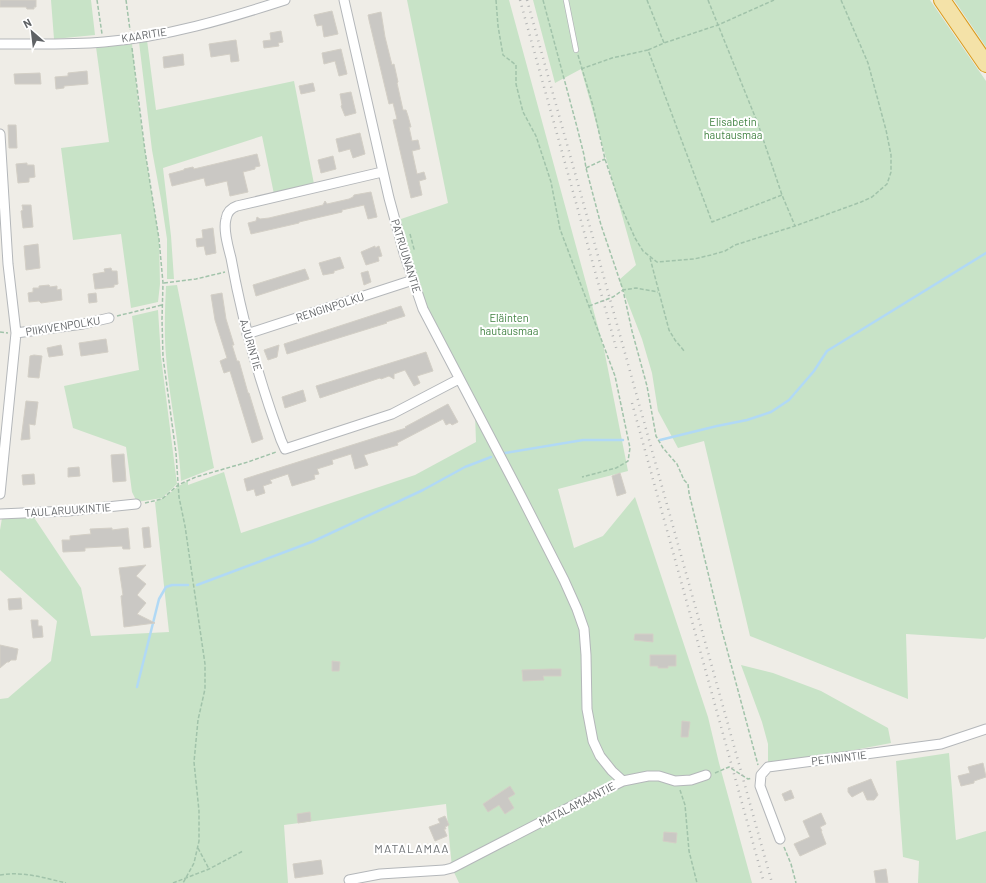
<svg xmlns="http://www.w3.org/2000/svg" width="986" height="883" font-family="Barlow,sans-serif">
	<rect width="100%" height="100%" fill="#efede7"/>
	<path fill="#c8e3c7" d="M51,0H91L95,35L54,39Z
		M407,0H509L604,349L628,471L558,489L574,548L603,536L635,497L708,717L719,763L752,883H459L452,868L446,804L284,825L288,883H0V699L8,698L51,661L57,621L0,570V530L2,518L33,516L81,588L91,636L169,632L155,502C168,497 174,487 188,481V485L224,472L241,533L415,475L476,442L475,414L426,308L407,253L398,220L448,203Z
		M533,0H930L986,81V637L984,639L906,634L908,699L750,636L704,441L678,448L658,411L652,373L642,339L619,280L636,265L581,69L555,83Z
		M954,0H986V47Z
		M147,40L156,110L294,81L314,184L274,194L262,136L163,168L171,236L174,279H167V239L161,199L152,150L139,42Z
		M132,44L138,101L145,151L159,239L160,284L158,302L131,308L121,234L73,240L61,148L109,142L96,47Z
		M177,285L214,468L181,481C179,439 169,398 166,356C164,333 165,309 166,286Z
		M158,310L161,357L177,484L162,498L137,502L132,492L126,447L73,428L64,386L139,370L132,316Z
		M741,665L773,673L821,691L888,728L891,743L828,755L768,762V744L762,722Z
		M949,753L956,840L986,831V883H918L919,861L903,857L896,761Z"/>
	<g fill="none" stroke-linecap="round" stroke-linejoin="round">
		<path stroke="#b1d9f5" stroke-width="2.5" d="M660,440L717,426L747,420L771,412L789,400L814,371L827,351L986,253
			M505,453L583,440H623
			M197,585L314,541L423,490L465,467L491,457
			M137,687L159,599L166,587L172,585H188"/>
	</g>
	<path fill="#cac8c4" stroke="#d3cfc6" d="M0,0H36V7H34V9H27L26,7H0Z
		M332,11L338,34L324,37L322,25L317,26L314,15Z
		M381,12L385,37L392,65L394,64L398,82L397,83L403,110H406L408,116L411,127H409L412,141L418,140L420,149L412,151L417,174L424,172L426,179L419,181L422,195L411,198L393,120L397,119L393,103L389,104L369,20L368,15Z
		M281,31L283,42L278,43L279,46L264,48L263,41L271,40L270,33Z
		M236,40L239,61L231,62L230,54L211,57L209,44Z
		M341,49L347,74L339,76L335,61L324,64L322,53Z
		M183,54L184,65L164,68L163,57Z
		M87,71L88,84L64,86V88L56,89L55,77L68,76V73Z
		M40,73L41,84H15L14,74Z
		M313,83L315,91L301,94L299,86Z
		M351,92L356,113L345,116L341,106L342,105L340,94Z
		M8,125H16L17,148H9Z
		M360,133L365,154L353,158L350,149L339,152L336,139Z
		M257,154L260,166L255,167V169L243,172L248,192L230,196L227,181L206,186L204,178L172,186L169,174L184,170V169L193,167L194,169Z
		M333,156L336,169L321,173L318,160Z
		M27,163V165H34L35,177L29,178V182L18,183L16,164Z
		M371,192L377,217L368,219L364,205L342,210V212L299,222V223L251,234L248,223L256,221L257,217L260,219L269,218L323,205L325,201L327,204L349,199L353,197L354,195Z
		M22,205H31L33,227L23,228L21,211L23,210Z
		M213,228L216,253L206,255L204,246L197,247L196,239L203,238L202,230Z
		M38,244L40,268L26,270L24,246Z
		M375,246V248L379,246L382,256L378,257L379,261L366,265L361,252Z
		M340,257L344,268L334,271V273L323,275L319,263Z
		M111,268L112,271H117L118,284L114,285V287L95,289L93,274L105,272L104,269Z
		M305,269L309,279L256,296L253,285Z
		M368,271L371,282L364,285L361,273Z
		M49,285L50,287L57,286V290L61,289L62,300L41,303L39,301L29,302L28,293L33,292V288H39V286Z
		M96,293L97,302L89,303L88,294Z
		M222,293L226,319L234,345H232L237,361H239L248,393H249L263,439L252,443L230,371L224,373L220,361L227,358L215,320L211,295Z
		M401,306L405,316L386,322L387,323L287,354L284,344Z
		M106,339L108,352L81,356L79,343Z
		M61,345L63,355L49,357L47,348Z
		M279,345L277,357L268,360L264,350Z
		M426,352L433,371L417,376L420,383L414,386L405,370L394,374V379L389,376L381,379L380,378L320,398L316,386Z
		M34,355L42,356L39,378L28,377L30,356Z
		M303,390L306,401L285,408L282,397Z
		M26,401L38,402L35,425L29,424L30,439L21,440Z
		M448,404L458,422L452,425L450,423L446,425L443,419L397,443L398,445L364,455L368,465L355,469L351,454L332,460L333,464L317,469L319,474L314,475L315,479L292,486L288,474L270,480L272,483L263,486L265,493L256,496L254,489L247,491L244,479L406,428L405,427Z
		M124,454L126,481L113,482L111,455Z
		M79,467L80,476L68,477V468Z
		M620,473L626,493L617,496L612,476Z
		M34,474L35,484L23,485L22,475Z
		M149,527L151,547L144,548L142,528Z
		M112,528V530L128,528L130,549H123L122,546L85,548V551L63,552L62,540H70V536L91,534L90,529Z
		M146,565L136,576L146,584L137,595L146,603L137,614L155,623L124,627L121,596L123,595L119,568Z
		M21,598L22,609L9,610L8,599Z
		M31,620H38V626H42L43,637L33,638Z
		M635,634H653V642L634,640Z
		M0,645L18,649L16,660H11L9,662H7L0,668Z
		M650,655H676V666H668V668H658V666H650Z
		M332,661L340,662L339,671H332Z
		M552,669H561V676H543L544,680L523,681L522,670Z
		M682,721L690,722L688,737H681Z
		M983,763L986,777L974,781V783L961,786L958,776L970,773L968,767Z
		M871,779L878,795L874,800H867L863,791L852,797L848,792V788Z
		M510,786L515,794L508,798L514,808L505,814L499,805L488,812L483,804Z
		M791,790L794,798L785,801L782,794Z
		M310,812L311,821L298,823L297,814Z
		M821,813L826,824L820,827L822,831H821L826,844L800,856L794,844L810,837L803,821Z
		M445,816L449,825L445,827L446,829H444L447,836L435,841L429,827L440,823L438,819Z
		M664,832L677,833L676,843L663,841Z
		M321,860L323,874L295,878L293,864Z
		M886,869L888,883H876L874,871Z"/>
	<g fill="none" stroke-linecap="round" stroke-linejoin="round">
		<g stroke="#b4b7ba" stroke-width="6">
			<path id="service" d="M566,0L576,50"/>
		</g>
		<g stroke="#b4b7ba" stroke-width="11">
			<path id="minor" d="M344,0L389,198L404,253L423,309L520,494L564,580L577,609L584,629L586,655L587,709L593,741L600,756L612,771L623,781L574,805L452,868L444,870L380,874L349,880
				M0,44C34,44 69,45 104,42C166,37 226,19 285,0
				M0,134L8,264L16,333L0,494
				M382,172L237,206C231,208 227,212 226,219C223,230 228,246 231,258C242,320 259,380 281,440L285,449L392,414L459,379
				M16,333L83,324L109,318
				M247,334L413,280
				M0,514L68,511L136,504
				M623,781L648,776H659L675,781L691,780L706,775
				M780,839L760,786L761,775L768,767L941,744L986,729"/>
		</g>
		<g stroke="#da9b1c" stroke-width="18">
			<path id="trunk" d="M942,0L986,64"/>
		</g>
		<path stroke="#a1c3aa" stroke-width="1.5" stroke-dasharray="4 2" stroke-linecap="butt" d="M97,0L102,34
			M126,0L130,30
			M496,0L498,26L503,55L516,65V84L523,112L536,136L551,182L560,229L615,376L630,448L628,461L616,468L582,477
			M543,0L577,127L584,155L586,168L601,225L623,290L636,288L658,292
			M647,0L664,43
			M708,0L758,124L782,195L795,226
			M132,48L145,151L159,239L163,283L162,319L163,357L176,453L179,497L185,526L205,664V689L198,720L194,762L199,811V841L194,863L183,883
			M648,50L664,43L718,25L774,0
			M578,55L593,106L605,159L620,204L635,238L643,251L657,262L694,259L711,255L725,251L735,245L795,226L861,202L872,197L887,184L891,172V155L886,130L868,63L841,0
			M581,69L612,58L648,50L712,222L782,195
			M586,168L605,159
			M410,234L414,249H413
			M650,258L669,330L675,340L685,352
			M164,283L196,279L225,272
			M589,306L613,297L623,290L632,331L647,386L656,436L663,448L677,464L684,480L688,484L689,493L721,627L758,765
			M117,316L162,305
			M0,332L8,333
			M145,503L162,499L178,485L196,477L248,462L276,452
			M715,773L729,767L748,779L752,778
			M680,790L685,805L689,851L697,883
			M784,847L791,864L796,883
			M198,848L209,869
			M0,875C22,871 45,878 66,883
			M173,883L209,869L243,851"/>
		<use href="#service" stroke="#fff" stroke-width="4.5"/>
		<use href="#minor" stroke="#fff" stroke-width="9"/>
		<use href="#trunk" stroke="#f4e2a8" stroke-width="16"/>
		<path stroke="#b4b5b5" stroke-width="2.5" stroke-dasharray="1 5" stroke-linecap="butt" d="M520,0L617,351
			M527,0L772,883
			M632,403L764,883"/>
	</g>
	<g text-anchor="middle" stroke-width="4" stroke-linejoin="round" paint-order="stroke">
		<g font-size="11" fill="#5f6265" stroke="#fff">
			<text transform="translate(144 35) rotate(-9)" y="4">KAARITIE</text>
			<text transform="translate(406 256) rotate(73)" y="4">PATRUUNANTIE</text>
			<text transform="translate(330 307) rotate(-18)" y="4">RENGINPOLKU</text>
			<text transform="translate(63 326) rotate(-9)" y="4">PIIKIVENPOLKU</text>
			<text transform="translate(251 345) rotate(74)" y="4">AJURINTIE</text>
			<text transform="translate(68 510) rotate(-4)" y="4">TAULARUUKINTIE</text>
			<text transform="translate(839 758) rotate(-7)" y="4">PETININTIE</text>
			<text transform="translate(577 804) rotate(-27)" y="4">MATALAMAANTIE</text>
		</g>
		<g font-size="11" fill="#418242" stroke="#fff">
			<text x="733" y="126">Elisabetin<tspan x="733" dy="13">hautausmaa</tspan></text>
			<text x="509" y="322">Eläinten<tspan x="509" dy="13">hautausmaa</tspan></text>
		</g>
		<g font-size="12" letter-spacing="1" fill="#707477" stroke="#fff">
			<text x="412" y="853">MATALAMAA</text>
		</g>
	</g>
	<g transform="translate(32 32) rotate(332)" stroke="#ffffff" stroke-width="3" paint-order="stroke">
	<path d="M0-3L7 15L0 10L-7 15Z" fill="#5f6265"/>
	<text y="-6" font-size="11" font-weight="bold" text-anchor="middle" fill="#5f6265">N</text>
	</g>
</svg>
